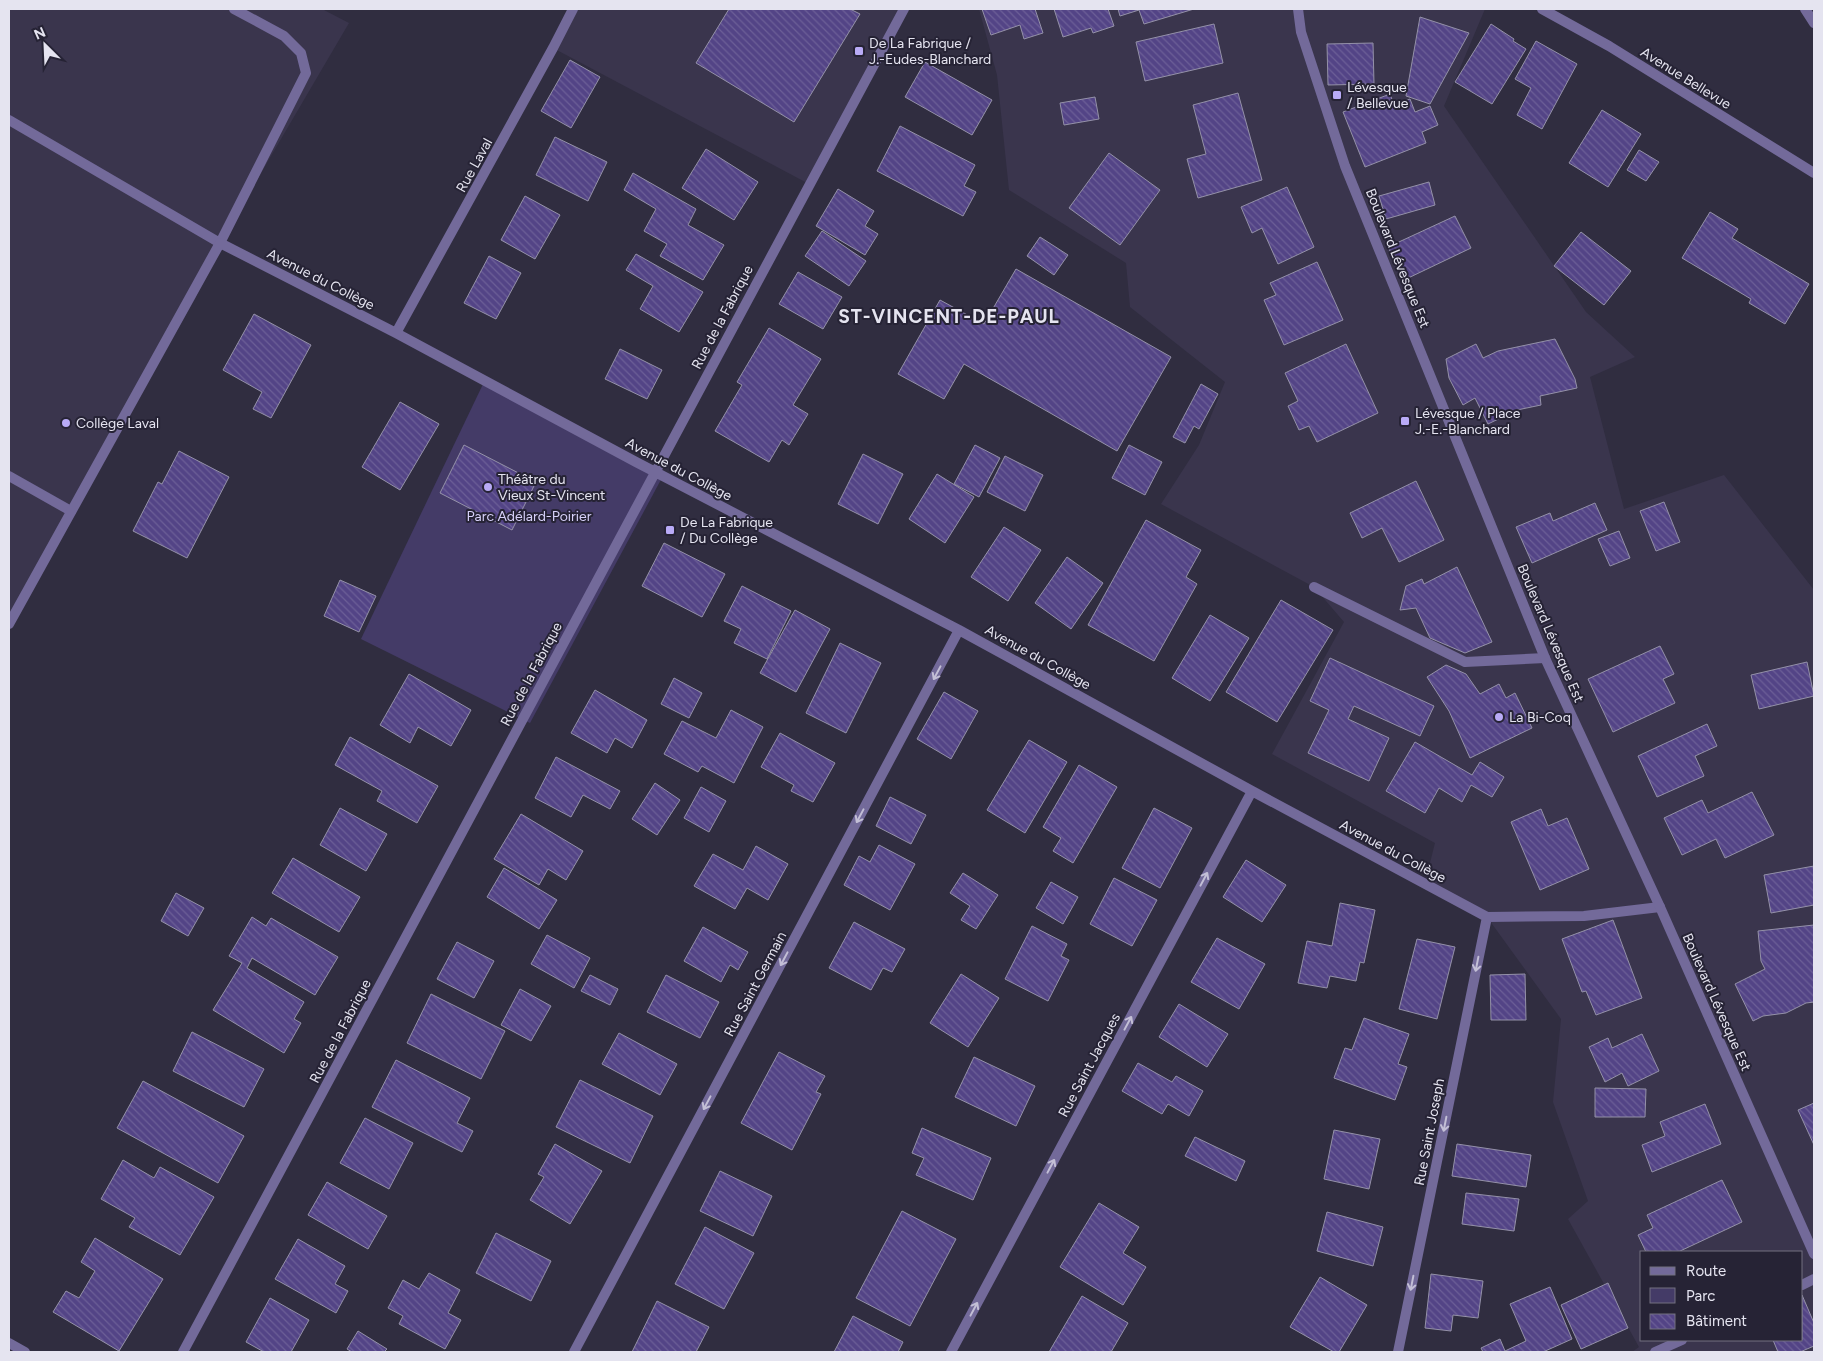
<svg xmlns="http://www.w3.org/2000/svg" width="1823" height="1361" font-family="Figtree,sans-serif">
	<defs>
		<pattern id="building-back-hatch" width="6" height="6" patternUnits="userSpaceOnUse" patternTransform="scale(1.25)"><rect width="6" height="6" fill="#534486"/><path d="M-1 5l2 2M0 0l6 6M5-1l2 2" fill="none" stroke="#6c5f97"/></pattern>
	</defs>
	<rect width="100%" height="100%" fill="#302d40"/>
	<path fill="#3a354d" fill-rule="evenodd" d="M9,9H322L349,23L220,243L195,299L52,547L9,627Z
		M573,9H904L809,184L553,48Z
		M979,9H1485L1444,106L1586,312L1635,357L1590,377L1624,509L1724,475L1814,590V1352H1632L1639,1347L1568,1219L1588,1201L1553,1102L1561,1019L1487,917L1425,883L1435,843L1272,754L1344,622L1314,587L1161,504L1199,445L1225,382L1130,307L1126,263L1009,190L997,75ZM1642,1252H1802V1340H1642Z"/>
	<path fill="#443b67" d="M485,380L664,474L530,723L361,639Z"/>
	<path fill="url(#building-back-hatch)" stroke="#9491a8" d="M729,9H850L860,14L794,122L696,63Z
		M982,9H1035L1043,33L1024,39L1020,25L991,35Z
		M1054,9H1108L1114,26L1093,33L1091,28L1063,37Z
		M1118,9H1194L1144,24L1139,10L1120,16Z
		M1420,17L1469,33L1430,104L1406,96Z
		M1214,24L1223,63L1145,81L1136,42Z
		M1491,24L1514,39L1513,41L1526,49L1492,104L1455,82Z
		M1536,41L1577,64L1542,129L1517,115L1531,88L1515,79Z
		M1373,43L1374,84L1328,85L1327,44Z
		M570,60L600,77L571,128L541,111Z
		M925,62L992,100L972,135L905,97Z
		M1238,93L1262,180L1198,198L1187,159L1206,154L1193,105Z
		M1390,94L1394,105L1410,99L1415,112L1430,106L1438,125L1422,132L1426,143L1365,167L1343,112Z
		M1095,97L1099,119L1064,125L1060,103Z
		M1602,110L1641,134L1608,187L1569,163Z
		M900,126L975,165L964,186L976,192L963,216L877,171Z
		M555,137L607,162L588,201L536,175Z
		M706,149L758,182L734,220L682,188Z
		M1639,150L1659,162L1646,181L1627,170Z
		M1109,153L1160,190L1120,245L1069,208Z
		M633,173L696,209L688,225L724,245L703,280L660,256L667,244L644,231L656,209L624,190Z
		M1429,182L1435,205L1386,219L1379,196Z
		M1287,187L1314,247L1278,264L1262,228L1252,233L1241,207Z
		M838,189L874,211L865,226L878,234L865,255L816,226Z
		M525,196L560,215L535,259L501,240Z
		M1710,212L1738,229L1732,238L1809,284L1785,324L1749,303L1751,299L1682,258Z
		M1455,216L1471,248L1404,280L1388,247Z
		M822,231L866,261L849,286L805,256Z
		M1581,232L1631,271L1604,305L1554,266Z
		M1040,237L1068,255L1054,275L1027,256Z
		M636,254L703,292L679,332L640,309L653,286L626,270Z
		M489,256L521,273L496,319L464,303Z
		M1317,262L1343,320L1284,345L1264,300L1276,295L1270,283Z
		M1016,269L1171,357L1117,451L964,364L944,399L898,374L940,300L984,324Z
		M798,272L842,297L823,329L779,304Z
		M254,314L311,345L271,418L253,409L262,392L223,370Z
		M769,328L821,359L793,405L808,414L789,445L782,440L769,462L715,431L742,385L737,382Z
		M1555,339L1575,379L1577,388L1540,396L1541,405L1517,410L1488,424L1475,398L1463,405L1449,378L1446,359L1476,344L1483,358L1498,351Z
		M1346,344L1378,413L1317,442L1309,426L1299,430L1288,406L1298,401L1285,373Z
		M620,349L662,370L647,399L605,379Z
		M1201,384L1218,394L1199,429L1194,426L1185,443L1173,437Z
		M400,402L439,424L400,490L362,467Z
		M464,445L536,482L512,530L440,493Z
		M975,445L1000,458L979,497L954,484Z
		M1129,445L1162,462L1145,495L1112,478Z
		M179,451L229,477L187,558L133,531L158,482L162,484Z
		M863,454L903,474L878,524L838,504Z
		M1005,456L1043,475L1025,511L987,492Z
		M937,474L974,497L945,543L909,519Z
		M1416,481L1444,540L1399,562L1382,528L1362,538L1350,513Z
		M1664,502L1680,542L1656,551L1640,511Z
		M1595,503L1607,530L1532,563L1516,527L1550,513L1553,521Z
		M1146,520L1201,550L1186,577L1197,584L1154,661L1088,625Z
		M1004,527L1041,550L1008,601L971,577Z
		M1619,531L1630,558L1610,566L1598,539Z
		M664,543L725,574L702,617L642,586Z
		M1067,557L1103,583L1071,629L1035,603Z
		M1457,567L1492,642L1465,653L1430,638L1416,608L1400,610L1406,586L1422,579L1424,584Z
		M340,580L376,596L359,632L324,616Z
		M742,586L791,611L767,659L734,643L741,629L724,621Z
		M1281,600L1333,630L1277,722L1226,692Z
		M795,610L830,629L796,692L760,673Z
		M1210,615L1249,638L1210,701L1172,678Z
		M840,643L881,663L846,733L806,713Z
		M1660,646L1674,674L1663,679L1675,703L1613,732L1588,679Z
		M1330,658L1434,706L1420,736L1354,706L1348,719L1389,738L1369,781L1308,753L1329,710L1310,701Z
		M1807,662L1814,696L1759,709L1751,675Z
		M1446,665L1466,674L1480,694L1499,684L1506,698L1515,693L1532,728L1470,758L1449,711L1427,677Z
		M409,674L471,710L451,746L418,727L410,743L380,725Z
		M674,678L702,693L689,718L661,704Z
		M595,690L647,720L632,748L615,738L607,753L571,733Z
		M944,692L978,711L951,759L917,739Z
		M731,710L763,727L734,783L702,766L698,772L664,754L682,721L716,738Z
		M1707,724L1717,746L1695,756L1704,776L1657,797L1638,756Z
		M780,733L835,763L813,802L791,791L794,785L761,767Z
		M350,737L438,786L417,823L377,801L382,791L335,765Z
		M1029,740L1067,762L1025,833L987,810Z
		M1415,742L1472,775L1480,762L1504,777L1492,797L1471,785L1462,802L1439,788L1425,813L1386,791Z
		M556,757L620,791L610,809L583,795L571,817L535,798Z
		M1079,765L1117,787L1073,863L1053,851L1061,838L1043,827Z
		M655,783L680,800L657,835L632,819Z
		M701,787L726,801L709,832L684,818Z
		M1752,792L1774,835L1725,858L1716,839L1682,855L1664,818L1702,800L1708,813Z
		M890,797L926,815L911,844L876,826Z
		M340,808L387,834L366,871L320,845Z
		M1154,808L1192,828L1160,888L1122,868Z
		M1541,809L1548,826L1567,818L1589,869L1540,890L1511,822Z
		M521,814L583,851L566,880L548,869L539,885L494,859Z
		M879,845L915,864L890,910L844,885L859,856L870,862Z
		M756,846L788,864L768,900L747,888L735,909L694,886L713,854L743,870Z
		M293,858L360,897L339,932L272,893Z
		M1246,860L1286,885L1262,922L1223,897Z
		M1814,866V905L1771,913L1764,875Z
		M504,868L557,900L539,929L487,897Z
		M963,873L998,895L976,929L961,920L970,906L950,893Z
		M1114,878L1157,900L1132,946L1090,924Z
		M1051,882L1078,897L1063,924L1036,908Z
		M176,893L204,908L188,936L161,921Z
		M1340,903L1375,910L1364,963L1360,962L1356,981L1330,976L1327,988L1298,983L1307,941L1332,946Z
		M252,917L266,926L271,918L338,957L315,995L252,958L247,968L304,1002L294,1019L301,1023L284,1053L213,1010L242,963L229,956Z
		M1613,920L1642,998L1596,1015L1586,991L1582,992L1562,939Z
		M854,922L905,949L892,972L883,968L871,990L829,968Z
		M1814,925V1002L1806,1003L1786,1013L1763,1016L1753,1021L1735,984L1765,969L1761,961L1758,931Z
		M1032,926L1067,944L1061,956L1069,960L1048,1001L1005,979Z
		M703,927L748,952L738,970L730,965L721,982L684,961Z
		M547,935L590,958L574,988L531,964Z
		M1217,938L1265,964L1239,1009L1191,982Z
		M1417,939L1455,947L1437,1019L1399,1009Z
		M457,942L494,961L474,998L437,979Z
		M961,974L999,998L968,1047L930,1023Z
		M1525,974L1526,1020H1491L1490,975Z
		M590,975L618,989L610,1005L581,991Z
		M666,975L719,1002L700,1038L647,1012Z
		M520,989L551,1006L531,1041L501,1025Z
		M431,994L505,1031L481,1079L407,1043Z
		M1179,1004L1228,1034L1207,1067L1159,1037Z
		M1364,1018L1409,1034L1398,1064L1407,1067L1395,1100L1334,1078L1345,1048L1352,1050Z
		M192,1032L264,1069L244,1107L173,1071Z
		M619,1033L677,1064L660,1095L602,1064Z
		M1642,1034L1659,1071L1628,1086L1622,1073L1605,1082L1589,1047L1608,1038L1612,1048Z
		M779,1052L825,1076L816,1092L821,1094L792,1150L741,1123Z
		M974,1057L1035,1086L1016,1126L955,1097Z
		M396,1060L470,1098L457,1123L473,1131L462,1152L372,1107Z
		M1138,1063L1172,1082L1176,1076L1203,1091L1189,1116L1168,1104L1162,1114L1122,1091Z
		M580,1080L653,1116L630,1163L556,1127Z
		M143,1081L244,1136L218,1183L117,1128Z
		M1595,1088L1646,1089L1645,1117H1595Z
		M1814,1103V1145L1798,1110Z
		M1705,1104L1721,1144L1652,1172L1642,1145L1665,1136L1660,1122Z
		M365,1118L413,1143L389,1189L340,1163Z
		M922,1128L991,1158L973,1200L916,1175L924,1158L912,1153Z
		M1334,1130L1380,1139L1369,1189L1324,1179Z
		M1195,1137L1245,1161L1236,1181L1185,1156Z
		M555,1144L602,1171L570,1224L530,1200L544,1177L538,1174Z
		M1457,1144L1531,1155L1526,1187L1452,1176Z
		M123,1160L154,1178L160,1167L214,1197L180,1255L129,1227L135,1218L101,1199Z
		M720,1171L772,1196L753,1236L700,1211Z
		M1722,1180L1742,1222L1678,1252H1646L1638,1235L1653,1228L1647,1215Z
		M327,1182L387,1216L368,1249L308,1215Z
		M1466,1193L1519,1199L1514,1231L1462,1224Z
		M1099,1203L1139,1227L1123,1253L1146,1267L1123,1305L1060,1267Z
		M902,1211L956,1239L910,1326L856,1298Z
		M1327,1212L1383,1227L1373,1266L1317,1251Z
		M705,1227L754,1253L724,1309L675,1284Z
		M496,1233L551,1261L531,1301L476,1273Z
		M95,1238L163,1279L119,1351L53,1312L66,1291L79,1298L95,1271L81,1262Z
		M298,1239L345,1266L335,1284L348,1291L336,1313L275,1279Z
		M429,1273L460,1290L448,1313L461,1320L445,1349L399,1324L403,1316L388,1308L403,1280L419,1289Z
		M1431,1274L1483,1281L1478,1318L1453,1315L1451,1331L1425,1328Z
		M1320,1277L1367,1305L1339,1352H1334L1290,1327Z
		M1608,1283L1628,1328L1581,1349L1561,1305Z
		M1550,1287L1572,1339L1543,1352H1483L1481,1348L1500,1339L1505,1351L1526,1341L1510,1304Z
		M1802,1295L1814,1323V1346L1800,1352H1778L1773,1340H1802Z
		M1082,1296L1128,1323L1111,1352H1049Z
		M270,1298L309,1320L291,1352H264L246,1342Z
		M657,1301L709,1327L696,1352H632Z
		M853,1316L903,1342L898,1352H834Z
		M358,1331L387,1349L384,1352H352L347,1349Z"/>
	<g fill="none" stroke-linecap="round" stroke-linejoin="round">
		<path stroke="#736a9a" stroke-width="10" d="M1805,9L1814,23
			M9,120L220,243L306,73L301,53L284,36L234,9
			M9,476L71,511"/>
		<path stroke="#736a9a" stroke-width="10" d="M1542,9L1609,46L1814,173
			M396,333L553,48L573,9
			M1314,587L1465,662L1545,658
			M9,624L220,243L396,333L636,462L959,630L1252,791L1487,917L1584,916L1660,907
			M1802,1285L1814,1279
			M9,1343L25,1352
			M183,1352L904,9
			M574,1352L959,630
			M951,1352L1252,791
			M1398,1352L1487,917
			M1655,1352L1682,1340"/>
		<path stroke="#736a9a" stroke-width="10" d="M1298,9L1301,32L1345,166L1545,658L1660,907L1814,1254"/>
	</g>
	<defs><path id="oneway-shaft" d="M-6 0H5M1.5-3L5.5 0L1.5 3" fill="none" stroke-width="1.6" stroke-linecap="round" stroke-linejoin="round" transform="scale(1.25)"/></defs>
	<g stroke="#c3bfd6">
		<use href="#oneway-shaft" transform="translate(937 673) rotate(118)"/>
		<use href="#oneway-shaft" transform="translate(860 816) rotate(118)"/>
		<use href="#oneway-shaft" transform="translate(1204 879) rotate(-62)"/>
		<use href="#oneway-shaft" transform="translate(784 959) rotate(118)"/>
		<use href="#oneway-shaft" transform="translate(1477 964) rotate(101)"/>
		<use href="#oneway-shaft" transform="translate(1128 1023) rotate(-62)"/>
		<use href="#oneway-shaft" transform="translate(707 1103) rotate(118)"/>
		<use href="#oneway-shaft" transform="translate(1445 1124) rotate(101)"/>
		<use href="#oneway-shaft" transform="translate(1051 1166) rotate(-62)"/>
		<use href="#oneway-shaft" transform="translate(1412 1283) rotate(101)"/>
		<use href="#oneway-shaft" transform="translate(974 1309) rotate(-62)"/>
	</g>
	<g fill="#b9abf7" stroke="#262335" stroke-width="2">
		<rect x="854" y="46" width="10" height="10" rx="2.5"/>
		<rect x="1332" y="90" width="10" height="10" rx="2.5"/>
		<rect x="1400" y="416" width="10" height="10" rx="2.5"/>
		<circle cx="66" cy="423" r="5"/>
		<circle cx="488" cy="487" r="5"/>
		<rect x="665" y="525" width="10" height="10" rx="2.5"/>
		<circle cx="1499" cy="717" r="5"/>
	</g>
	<g text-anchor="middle" stroke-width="4" stroke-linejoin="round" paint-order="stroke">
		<g font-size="14" fill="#e5e4f0" stroke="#262335" text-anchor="start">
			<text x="869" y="48">De La Fabrique /<tspan x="869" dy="16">J.-Eudes-Blanchard</tspan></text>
			<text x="1347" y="92">Lévesque<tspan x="1347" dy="16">/ Bellevue</tspan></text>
			<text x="1415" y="418">Lévesque / Place<tspan x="1415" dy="16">J.-E.-Blanchard</tspan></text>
			<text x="76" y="428">Collège Laval</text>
			<text x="498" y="484">Théâtre du<tspan x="498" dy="16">Vieux St-Vincent</tspan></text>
			<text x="680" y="527">De La Fabrique<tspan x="680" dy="16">/ Du Collège</tspan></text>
			<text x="1509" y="722">La Bi-Coq</text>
		</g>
		<g font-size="14" fill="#e5e4f0" stroke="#262335">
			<text transform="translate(1686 78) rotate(32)" y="5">Avenue Bellevue</text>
			<text transform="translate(474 165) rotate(-61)" y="5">Rue Laval</text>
			<text transform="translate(1398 258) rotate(68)" y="5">Boulevard Lévesque Est</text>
			<text transform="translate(321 279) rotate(27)" y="5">Avenue du Collège</text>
			<text transform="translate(722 317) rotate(-62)" y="5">Rue de la Fabrique</text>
			<text transform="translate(679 469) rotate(28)" y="5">Avenue du Collège</text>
			<text transform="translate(1551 633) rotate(67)" y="5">Boulevard Lévesque Est</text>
			<text transform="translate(1038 657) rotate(29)" y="5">Avenue du Collège</text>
			<text transform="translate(531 674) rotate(-62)" y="5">Rue de la Fabrique</text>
			<text transform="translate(1393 851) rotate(28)" y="5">Avenue du Collège</text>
			<text transform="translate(755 984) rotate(-62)" y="5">Rue Saint Germain</text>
			<text transform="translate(1717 1002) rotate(66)" y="5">Boulevard Lévesque Est</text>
			<text transform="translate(340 1031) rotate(-62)" y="5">Rue de la Fabrique</text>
			<text transform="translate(1089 1065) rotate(-62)" y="5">Rue Saint Jacques</text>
			<text transform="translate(1429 1132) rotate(-79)" y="5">Rue Saint Joseph</text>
		</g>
		<g font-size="14" fill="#d7d1f9" stroke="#262335">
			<text x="529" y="521">Parc Adélard-Poirier</text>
		</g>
		<g font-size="19" font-weight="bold" letter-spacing="1" fill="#e5e4f0" stroke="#262335">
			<text x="949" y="323">ST-VINCENT-DE-PAUL</text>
		</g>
	</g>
	<rect width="1823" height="1361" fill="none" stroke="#e5e4f0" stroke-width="20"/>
	<rect x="1640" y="1251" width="162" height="90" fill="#262335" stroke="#727080"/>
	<rect x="1650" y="1267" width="25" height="8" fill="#736a9a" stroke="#727080"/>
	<text x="1686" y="1276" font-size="15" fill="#e5e4f0">Route</text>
	<rect x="1650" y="1288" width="25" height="15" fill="#443b67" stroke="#727080"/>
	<text x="1686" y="1301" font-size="15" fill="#e5e4f0">Parc</text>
	<rect x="1650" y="1314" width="25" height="15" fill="url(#building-back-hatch)" stroke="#727080"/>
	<text x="1686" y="1326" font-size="15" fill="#e5e4f0">Bâtiment</text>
	<g transform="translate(45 45) rotate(336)" stroke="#262335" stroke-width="4" paint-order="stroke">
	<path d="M0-4L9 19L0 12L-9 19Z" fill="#e5e4f0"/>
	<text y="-8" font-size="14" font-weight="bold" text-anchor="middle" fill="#e5e4f0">N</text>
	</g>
</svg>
